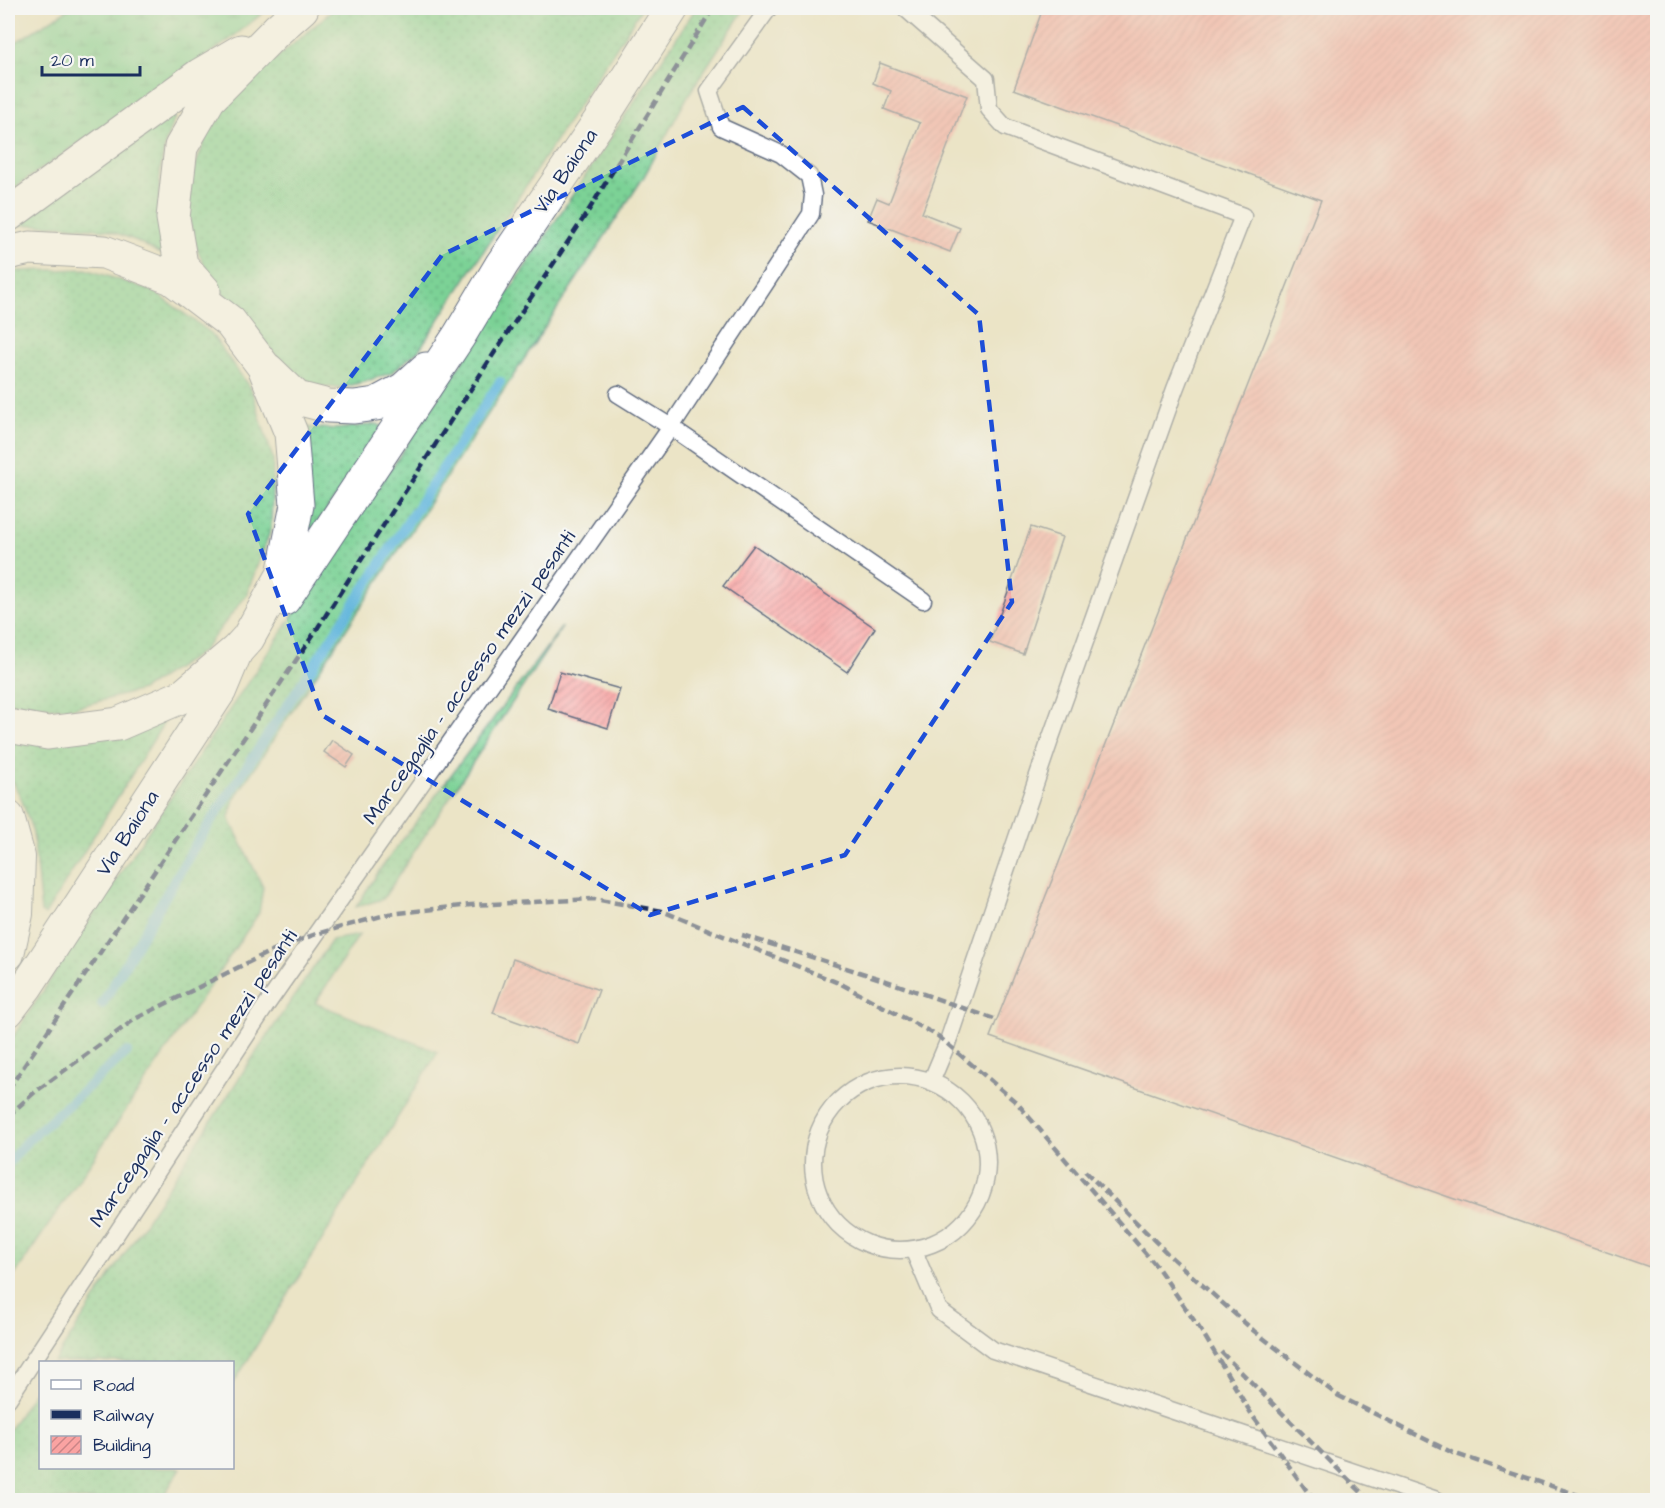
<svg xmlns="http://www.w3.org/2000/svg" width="1665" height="1508" font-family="'Architects Daughter',sans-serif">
	<defs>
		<pattern id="grass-dots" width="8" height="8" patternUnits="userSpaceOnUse" patternTransform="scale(1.5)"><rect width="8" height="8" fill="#7cd296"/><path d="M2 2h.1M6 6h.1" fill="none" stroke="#65ab7e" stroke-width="1.8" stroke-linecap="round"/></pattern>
		<pattern id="wetland-marsh" width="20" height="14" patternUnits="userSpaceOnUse" patternTransform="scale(1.5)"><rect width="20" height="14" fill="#7cd296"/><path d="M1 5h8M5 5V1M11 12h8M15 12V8" fill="none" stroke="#65ab7e"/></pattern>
		<pattern id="building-hatch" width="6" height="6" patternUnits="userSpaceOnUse" patternTransform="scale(1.5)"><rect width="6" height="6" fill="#faa3a2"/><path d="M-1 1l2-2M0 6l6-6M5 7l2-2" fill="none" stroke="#ca8587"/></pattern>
	</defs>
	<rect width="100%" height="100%" fill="#f6f6f2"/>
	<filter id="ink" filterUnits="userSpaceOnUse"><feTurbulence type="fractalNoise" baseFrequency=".0167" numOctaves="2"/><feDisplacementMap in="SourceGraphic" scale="12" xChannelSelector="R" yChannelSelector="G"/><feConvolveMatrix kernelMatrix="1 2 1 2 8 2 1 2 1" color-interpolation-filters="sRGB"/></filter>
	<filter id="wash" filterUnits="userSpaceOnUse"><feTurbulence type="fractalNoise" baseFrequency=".008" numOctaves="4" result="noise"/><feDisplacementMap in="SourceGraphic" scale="24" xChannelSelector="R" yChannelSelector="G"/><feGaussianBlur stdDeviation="1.35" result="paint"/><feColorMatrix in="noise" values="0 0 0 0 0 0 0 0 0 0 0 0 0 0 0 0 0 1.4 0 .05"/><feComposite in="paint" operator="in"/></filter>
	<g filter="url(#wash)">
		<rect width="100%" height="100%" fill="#ebe4c6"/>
		<path fill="url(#grass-dots)" stroke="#4c807a" stroke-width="1.5" d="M335,8H642L419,350L391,373L363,382L340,388L314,386L292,373L238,314L208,273L194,243L188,214L190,181L213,118L235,90L284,52Z
			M696,8H745L689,94L643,178L400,548L234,799L229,818L263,887L259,913L8,1285V1044L153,824L471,349Z
			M167,115L175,118C161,146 158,182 159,212C159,225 162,238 163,250L160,254L137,241L108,230L59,225H17Z
			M86,269L153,291L211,333L252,391L273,459L271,529L246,596L202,652L142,690L69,709L8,703V273L15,271Z
			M377,424L383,427L311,534L307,532L301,427L337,429Z
			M562,627L383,899L356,907L379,871Z
			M165,721L45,915L41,912L33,833L21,798L8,772V739Z
			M359,935L315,1003L438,1052L233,1384L232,1362H54L247,1066L332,940Z
			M40,1382V1468H181L161,1500H8V1432Z"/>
		<path fill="url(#wetland-marsh)" stroke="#4c807a" stroke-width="1.5" d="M70,8H269L228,41L8,192V47Z"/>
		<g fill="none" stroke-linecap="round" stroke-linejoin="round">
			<path stroke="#60b5dc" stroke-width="10" d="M102,1004L196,844L500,382
				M8,1164L26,1142L127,1052"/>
		</g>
		<g id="blocks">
			<path fill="url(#building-hatch)" d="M1043,8H1658V1270L990,1037L1321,200L1014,89Z
				M880,63L967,96L922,213L960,228L950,252L868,220L877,198L889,203L920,123L884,109L891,91L873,83Z
				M1031,527L1062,537L1023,654L990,642Z
				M754,545L875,628L847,672L723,586Z
				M560,672L620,689L608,728L548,709Z
				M332,740L354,755L346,767L324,752Z
				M513,959L599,990L579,1044L493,1013Z"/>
		</g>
	</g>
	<g filter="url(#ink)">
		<use href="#blocks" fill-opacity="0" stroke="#646e82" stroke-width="1.5"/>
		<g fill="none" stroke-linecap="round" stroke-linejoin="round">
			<g stroke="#646e82" stroke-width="19">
				<path id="lane" d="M905,8L986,79L989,109L1005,127L1243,216L1175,389L1050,740L947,1044L931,1082
					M618,394L671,427L923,600
					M813 1163a87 87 0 1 1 174 0a87 87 0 1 1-174 0Z
					M913,1249L939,1310L993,1350L1437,1500
					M8,1399L265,1007L671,427L811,214L813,195L809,176L781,154L721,127L709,91L769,8"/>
			</g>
			<g stroke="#646e82" stroke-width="34">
				<path id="street" d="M8,817L19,857L17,914L8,954
					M8,1011L27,986L220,691L237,650"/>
			</g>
			<g stroke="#646e82" stroke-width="35">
				<path id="secondary" d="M8,215L200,75L241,51
					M8,253L30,248L104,252L172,278L230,322L264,367L291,433L297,505L283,575L248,638L237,650L183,696L118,724L48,733L8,726
					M204,291L181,265L173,218L181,147L209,99L277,30L302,8
					M268,370L297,398L328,406L354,407L376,404L404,389L426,369
					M284,599L459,336L502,264L605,113L672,8"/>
			</g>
			<use href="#lane" stroke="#fff" stroke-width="16"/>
			<use href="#street" stroke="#fff" stroke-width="32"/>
			<use href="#secondary" stroke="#fff" stroke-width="33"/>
			<path stroke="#1b2f5e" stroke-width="4.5" stroke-dasharray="9 4.5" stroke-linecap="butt" d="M742,935L884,980L997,1020
				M8,1090L315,632L487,364L587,213L713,8
				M8,1116L35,1092L135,1019L271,951L316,934L389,914L471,905L594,899L662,911L841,984L938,1036L1017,1103L1158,1268L1204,1335L1252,1415L1307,1491L1316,1500
				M1085,1171L1173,1259L1254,1331L1337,1395L1453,1453L1593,1500
				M1221,1352L1369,1500"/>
		</g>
	</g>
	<path d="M0 0H1665V1508H0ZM743,107L979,315L1012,602L845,855L650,915L322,715L248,514L442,255Z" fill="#ebe4c6" fill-opacity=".55" fill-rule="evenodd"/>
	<path fill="none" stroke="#1d4ed8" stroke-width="4.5" stroke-dasharray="12 8" stroke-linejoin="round" d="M743,107L979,315L1012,602L845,855L650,915L322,715L248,514L442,255Z"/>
	<g text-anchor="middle" stroke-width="4.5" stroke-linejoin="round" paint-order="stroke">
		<g font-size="21" fill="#1b2f5e" stroke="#f6f6f2">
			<text transform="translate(565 171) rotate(-56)" y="7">Via Baiona</text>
			<text transform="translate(469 677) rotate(-55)" y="7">Marcegaglia - accesso mezzi pesanti</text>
			<text transform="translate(127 833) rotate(-57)" y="7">Via Baiona</text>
			<text transform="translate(193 1078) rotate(-56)" y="7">Marcegaglia - accesso mezzi pesanti</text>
		</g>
	</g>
	<rect width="1665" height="1508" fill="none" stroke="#f6f6f2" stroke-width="30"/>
	<rect x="39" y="1361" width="195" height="108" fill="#f6f6f2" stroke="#9ea6b7" stroke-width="1.5"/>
	<rect x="51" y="1380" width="30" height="9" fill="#ffffff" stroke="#9ea6b7" stroke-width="1.5"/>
	<text x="93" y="1391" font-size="18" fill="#1b2f5e">Road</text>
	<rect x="51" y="1410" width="30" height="9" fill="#1b2f5e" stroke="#9ea6b7" stroke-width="1.5"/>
	<text x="93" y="1421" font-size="18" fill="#1b2f5e">Railway</text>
	<rect x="51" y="1436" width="30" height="18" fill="url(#building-hatch)" stroke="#9ea6b7" stroke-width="1.5"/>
	<text x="93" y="1451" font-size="18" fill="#1b2f5e">Building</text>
	<path d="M42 66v9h98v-9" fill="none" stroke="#1b2f5e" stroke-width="3"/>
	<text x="51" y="66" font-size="18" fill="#1b2f5e" stroke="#f6f6f2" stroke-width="4.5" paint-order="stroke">20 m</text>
</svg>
